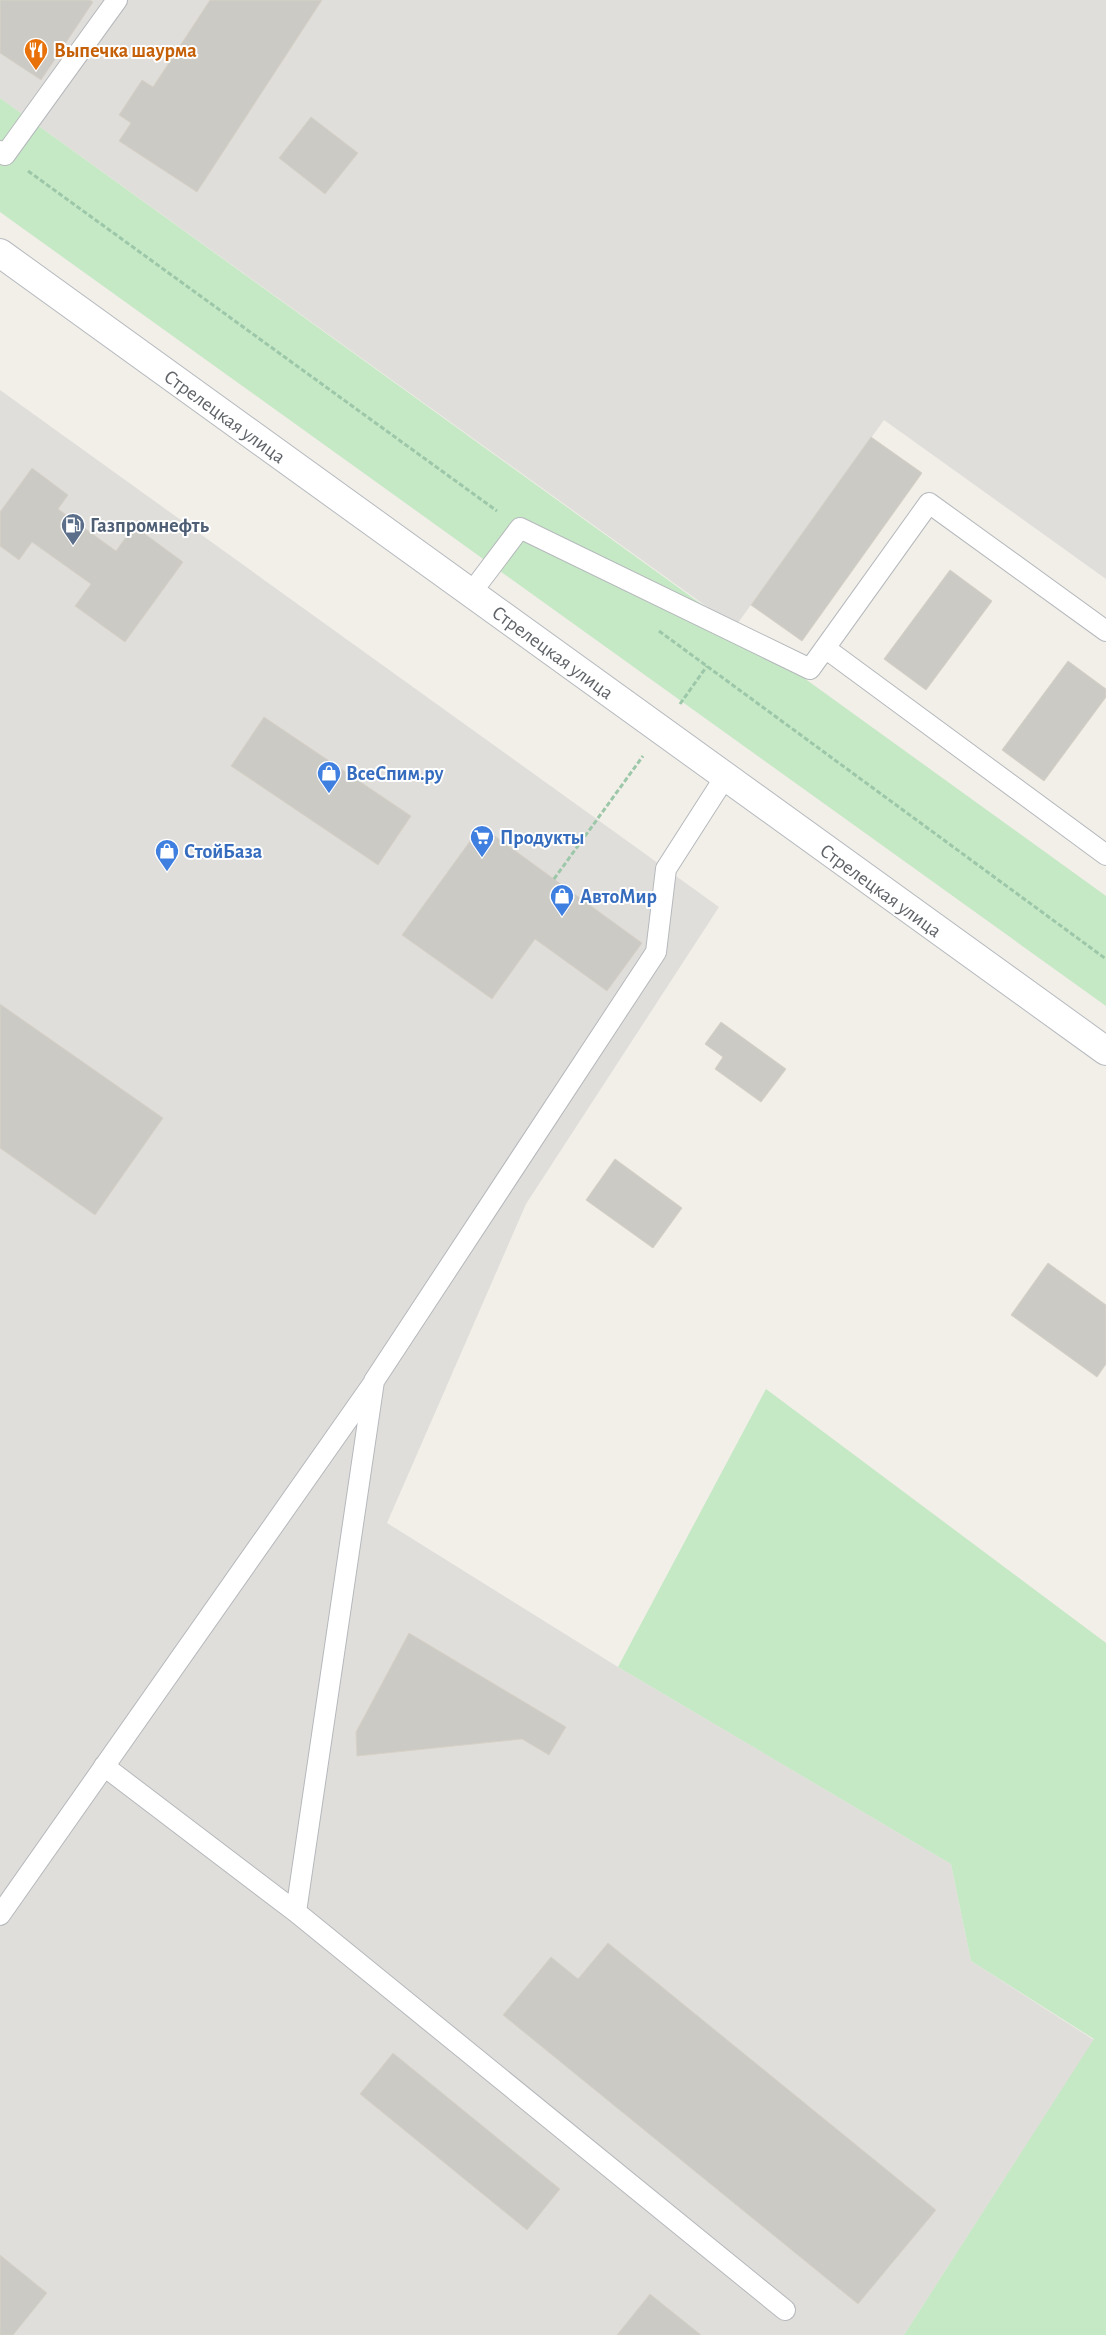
<svg xmlns="http://www.w3.org/2000/svg" width="1106" height="2335" font-family="'Alegreya Sans',sans-serif">
	<rect width="100%" height="100%" fill="#f1efe8"/>
	<path fill="#e0deda" d="M0,0H1106V579L884,420L735,627L0,98Z
		M0,390L719,907L526,1204L387,1523L618,1667L951,1864L971,1961L1094,2040L904,2335H0Z"/>
	<path fill="#c5e8c5" d="M0,98L1106,896V1006L0,212Z
		M766,1389L1106,1643V2335H904L1094,2039L971,1961L951,1864L618,1667Z"/>
	<path fill="#cccac5" stroke="#d6d1c6" d="M0,0H90L93,2L41,80L0,53Z
		M210,0H322L197,192L119,141L131,123L119,115L142,80L153,87Z
		M311,117L358,153L325,194L279,158Z
		M871,437L922,473L802,641L751,605Z
		M32,468L68,495L58,509L116,551L134,526L183,562L125,642L75,606L91,584L32,542L19,560L0,546V512Z
		M950,570L992,601L926,690L884,659Z
		M1068,661L1106,689V697L1044,781L1002,750Z
		M264,717L411,816L378,865L231,766Z
		M481,826L642,943L607,991L535,939L492,999L402,935Z
		M0,1004L163,1118L95,1215L0,1148Z
		M721,1022L786,1069L761,1102L715,1069L723,1057L705,1044Z
		M615,1159L682,1208L653,1248L586,1200Z
		M1048,1263L1106,1305V1364L1097,1377L1011,1315Z
		M409,1633L566,1727L549,1755L522,1739L357,1756L356,1732Z
		M608,1943L936,2210L858,2304L503,2015L551,1957L578,1979Z
		M393,2053L560,2189L527,2230L360,2094Z
		M0,2255L47,2293L13,2335H0Z
		M650,2294L701,2335H617Z"/>
	<g fill="none" stroke-linecap="round" stroke-linejoin="round">
		<g stroke="#b5b8bc" stroke-width="22">
			<path id="service" d="M0,151L5,155L117,0
				M471,593L520,528L810,669L929,503L1106,631
				M825,648L1106,855
				M104,1766L296,1912L785,2310
				M296,1912L374,1381L656,952L666,869L725,777
				M0,1915L372,1385"/>
		</g>
		<g stroke="#b6babf" stroke-width="30">
			<path id="secondary" d="M0,253L1106,1051"/>
		</g>
		<path stroke="#9cc7a9" stroke-width="3" stroke-dasharray="5 2.5" stroke-linecap="butt" d="M28,171L497,511
			M659,631L1106,959
			M680,704L707,666
			M554,879L643,756"/>
		<use href="#service" stroke="#fff" stroke-width="20"/>
		<use href="#secondary" stroke="#fff" stroke-width="28"/>
	</g>
	<defs>
		<g id="restaurant-pin" transform="scale(1.25)"><path d="M0 17L-7.5 6A9.5 9.5 0 1 1 7.5 6Z" fill="#e8710a" stroke="#fff"/><path d="M-5-6h1v4h1v-4h1v4h1v-4h1v5L-1.5 .5V6h-2V.5L-5-1ZM5-6V6H3V1.5H1.5Q1.5-4 5-6Z" fill="#fff"/></g>
		<g id="fuel-pin" transform="scale(1.25)"><path d="M0 17L-7.5 6A9.5 9.5 0 1 1 7.5 6Z" fill="#5c6f8a" stroke="#fff"/><path d="M-5.5-6h7V0h2V4h1.3V-2.5L3-4.5l.8-.8L6-3V5H2.5V1h-1V6h-7ZM-4.2-4.7v3.2H.2V-4.7Z" fill="#fff"/></g>
		<g id="shop-pin" transform="scale(1.25)"><path d="M0 17L-7.5 6A9.5 9.5 0 1 1 7.5 6Z" fill="#3f7fe0" stroke="#fff"/><path d="M-5-2.5h2.3a2.7 3.5 0 0 1 5.4 0H5L5.5 6h-11ZM-1.5-2.5h3a1.5 2.3 0 0 0-3 0Z" fill="#fff"/></g>
		<g id="supermarket-pin" transform="scale(1.25)"><path d="M0 17L-7.5 6A9.5 9.5 0 1 1 7.5 6Z" fill="#3f7fe0" stroke="#fff"/><path d="M-6-5.5h2.5l.6 2H6L4.5 2H-2.5L-4.4-4H-6ZM-1.5 3.2a1.3 1.3 0 1 0 .1 0ZM3 3.2a1.3 1.3 0 1 0 .1 0Z" fill="#fff"/></g>
	</defs>
	<g fill-rule="evenodd">
		<use href="#restaurant-pin" x="36" y="50"/>
		<use href="#fuel-pin" x="73" y="525"/>
		<use href="#shop-pin" x="329" y="773"/>
		<use href="#supermarket-pin" x="482" y="837"/>
		<use href="#shop-pin" x="167" y="851"/>
		<use href="#shop-pin" x="562" y="896"/>
	</g>
	<g text-anchor="middle" stroke-width="4" stroke-linejoin="round" paint-order="stroke">
		<g font-size="20" font-weight="bold" fill="#c56008" stroke="#fff" text-anchor="start">
			<text x="54" y="57">Выпечка шаурма</text>
		</g>
		<g font-size="20" fill="#5f6368" stroke="#fff">
			<text transform="translate(225 416) rotate(36)" y="7">Стрелецкая улица</text>
			<text transform="translate(553 652) rotate(36)" y="7">Стрелецкая улица</text>
			<text transform="translate(881 890) rotate(36)" y="7">Стрелецкая улица</text>
		</g>
		<g font-size="20" font-weight="bold" fill="#4e5e75" stroke="#fff" text-anchor="start">
			<text x="90" y="532">Газпромнефть</text>
		</g>
		<g font-size="20" font-weight="bold" fill="#366cbe" stroke="#fff" text-anchor="start">
			<text x="346" y="780">ВсеСпим.ру</text>
			<text x="500" y="844">Продукты</text>
			<text x="184" y="858">СтойБаза</text>
			<text x="580" y="903">АвтоМир</text>
		</g>
	</g>
</svg>
